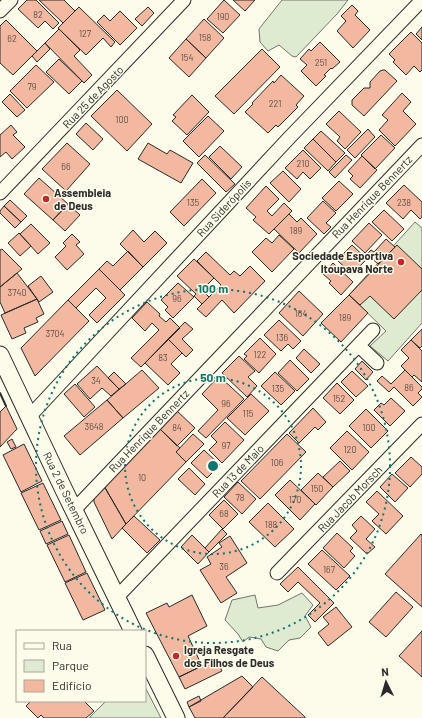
<svg xmlns="http://www.w3.org/2000/svg" width="422" height="718" font-family="Barlow,sans-serif">
	<rect width="100%" height="100%" fill="#fdfbea"/>
	<path fill="#deebd1" stroke="#74746e" d="M282,0H348L337,14L296,57L292,56L279,45L268,51L260,42L259,29Z
		M415,222L422,228V323L388,361L370,346L386,331L349,295Z
		M302,593L313,605L305,616L311,627L300,638L289,640L278,651L266,647L261,639L249,637L243,642L238,634L225,620L232,600L255,595L258,608L278,605Z
		M145,687L161,718H89L106,701H145Z"/>
	<path fill="#f2b8a0" stroke="#2b2b2b" d="M27,0H36L59,23L53,29L45,21L38,28L18,9Z
		M39,0H64L75,11L63,23Z
		M224,0L240,15L223,33L207,19Z
		M233,0H255L245,11Z
		M352,5L358,11L355,15L370,30L353,48L337,31L346,21L341,16Z
		M79,7L115,42L111,47L103,38L86,55L58,28Z
		M148,7L154,13L142,26L135,19Z
		M120,11L137,28L120,45L97,22L104,15L110,21Z
		M204,19L224,38L206,58L186,39Z
		M6,20L37,51L13,75L0,63V26Z
		M422,27V40L416,34Z
		M59,29L80,50L74,56L92,75L84,83L45,43Z
		M411,32L422,43V70L420,72L414,66L406,75L393,62L395,60L389,54Z
		M186,39L206,58L189,77L169,58Z
		M320,42L340,62L332,69L331,68L324,75L326,76L316,86L301,71L307,65L300,59L309,49L311,51Z
		M45,43L50,49L37,62L32,56Z
		M262,49L280,67L234,114L215,96Z
		M59,59L82,81L69,94L46,72Z
		M36,65L54,82L27,108L10,91Z
		M383,70H385L397,81L364,116L352,105V100L364,88H370V82L380,71Z
		M281,75L304,96L296,105L298,107L278,127L276,125L268,133L245,112L253,104L252,103L273,81L274,83Z
		M117,90L152,124L127,151L91,116Z
		M402,93L411,102L403,111L416,124L395,146L379,130L388,120L382,115Z
		M10,94L25,110L17,117L2,102Z
		M192,95L209,112L187,135L172,121L176,117L173,115Z
		M339,111L361,132L345,149L337,141L340,137L326,124Z
		M208,116L224,131L199,157L183,141Z
		M86,123L103,139L93,150L76,134Z
		M11,125L17,132L13,135L25,147L12,159L6,152L0,157V135Z
		M368,129L375,137L355,158L347,150Z
		M321,131L345,153L336,162L313,139Z
		M381,135L395,148L375,169L361,155Z
		M313,139L336,162L328,171L304,148Z
		M67,143L90,164L66,191L42,169Z
		M148,143L167,154L170,150L193,163L181,183L138,159Z
		M220,146L242,167L231,179L209,157Z
		M303,150L321,168L310,179L303,172L297,179L285,168Z
		M205,155L235,184L226,192L197,163Z
		M346,155L352,160L335,178L329,172Z
		M362,156L377,170L360,188L350,179L353,176L348,171Z
		M283,171L301,189L289,202L270,183Z
		M39,178L68,204L53,220L24,194Z
		M202,179L216,193L184,226L170,212Z
		M339,181L353,194L336,211L322,198Z
		M404,185L422,202V217L420,219L411,210L403,219L386,203Z
		M266,186L279,199L267,211L272,216L284,203L292,211L269,234L253,220L256,217L246,208Z
		M10,200L27,216L21,222L4,206Z
		M323,201L336,213L326,223L331,227L324,234L307,218Z
		M68,204L80,215L65,231L53,220Z
		M4,206L21,222L15,228L0,213V211Z
		M384,210L404,229L392,241L372,222Z
		M289,214L297,222L301,218L317,234L299,253L274,229Z
		M369,223L382,235L365,253L352,241Z
		M31,224L50,243L38,254L20,234Z
		M133,230L144,242L155,231L167,243L143,267L120,244Z
		M19,233L31,246L20,256L8,243Z
		M72,234L80,242L76,245L84,254L67,270L55,257L66,246L63,243Z
		M279,235L294,249L272,272L252,252L266,238L272,243Z
		M386,239L395,247L378,264L367,254L371,250L374,252Z
		M352,245L367,259L352,274L337,260Z
		M397,245L422,269V290L394,319L370,296L360,305L349,295Z
		M2,249L22,269L0,287V250Z
		M128,251L143,267L120,290L99,269L107,261L113,266Z
		M206,252L230,275L234,271L240,276L250,266L265,281L234,313L222,300L206,317L197,309L221,285L197,261Z
		M194,259L214,278L202,290L209,297L202,304L194,296L196,294L177,276Z
		M333,263L353,282L341,295L329,283L331,281L323,274Z
		M99,269L125,295L97,323L89,315L106,298L96,288L76,308L68,300Z
		M17,273L37,299L5,313L0,302V287Z
		M41,276L53,292L39,302L28,286Z
		M178,283L194,297L173,318L165,310L168,307L161,300Z
		M299,291L323,314L303,336L279,313Z
		M349,295L368,313L341,342L321,323Z
		M37,299L44,314L36,318L38,322L24,328L26,333L12,339L1,315Z
		M68,300L89,321L35,376L21,348Z
		M147,302L160,314L159,316L166,322L170,318L180,328L141,367L131,358L159,330L152,323L145,331L132,318Z
		M279,320L301,341L293,349L288,344L281,351L264,335Z
		M185,322L193,329L182,339L193,350L186,357L168,339Z
		M422,329V346L420,348L411,340Z
		M260,338L276,354L259,373L244,359L247,356L244,354Z
		M168,339L182,353L171,364L180,373L168,385L145,363Z
		M411,340L422,351V382L414,375L412,377L401,366L409,358L401,350Z
		M304,349L320,364L311,373L296,358Z
		M239,356L255,371L248,377L257,386L247,397L222,373Z
		M290,360L309,379L297,391L278,373Z
		M362,361L373,372L366,380L355,369Z
		M97,366L119,389L111,396L102,388L90,399L77,384Z
		M142,370L159,388L123,418L107,400Z
		M405,370L422,387V389L418,393L422,397L413,406L394,387L389,392L377,381L382,376L391,384Z
		M352,371L368,386L356,397L341,382Z
		M114,372L126,384L119,389L108,378Z
		M275,372L295,391L281,405L261,386Z
		M219,376L244,399L206,438L198,431L218,410L202,394Z
		M337,383L354,400L340,414L323,398Z
		M75,384L95,407L84,417L64,394Z
		M251,394L269,411L245,435L227,418Z
		M391,398L405,411L390,426L374,410L381,403L384,405Z
		M107,400L123,418L80,455L64,436Z
		M6,406L17,429L0,447V412Z
		M313,408L326,422L318,430L315,427L299,443L289,433Z
		M366,409L388,431L371,448L349,426Z
		M177,411L195,428L177,446L160,429Z
		M225,422L244,440L222,463L209,450L217,442L211,436Z
		M160,429L180,448L176,452L186,462L126,524L104,486Z
		M347,431L369,452L352,470L330,448Z
		M193,434L204,444L186,462L176,452Z
		M287,434L306,452L260,499L241,481Z
		M12,439L16,447L11,449L7,442Z
		M24,444L42,481L21,492L3,455Z
		M204,450L220,465L207,478L191,463Z
		M411,457L422,467V474L410,487L395,473Z
		M340,461L350,471L333,487L323,477Z
		M189,468L205,484L195,495L178,479Z
		M318,473L333,487L316,505L301,490Z
		M392,474L408,488L395,502L380,487Z
		M290,480L315,504L300,520L275,495Z
		M238,482L256,499L242,514L224,497Z
		M43,483L61,520L39,530L21,493Z
		M104,486L126,524L112,539L94,502V498Z
		M377,491L403,516L386,534L372,521L379,514L366,502Z
		M224,500L238,514L223,529L209,515Z
		M268,503L294,529L275,547L249,522Z
		M134,516L160,540L147,553L122,528Z
		M361,516L375,529L366,539L375,547L367,554L350,538L357,531L352,525Z
		M62,521L68,534L46,544L40,531Z
		M222,529L227,534L209,552L205,548Z
		M337,533L353,548L350,551L355,556L344,568L323,548Z
		M421,534L422,535V607L385,574Z
		M69,535L86,572L65,582L47,545Z
		M192,535L209,552L198,564L181,547Z
		M230,536L247,563L226,577L237,593L221,603L200,570L211,564L207,557L222,547L219,543Z
		M322,550L350,576L336,590L308,564Z
		M298,567L334,603L315,622L308,615L320,603L298,582L288,592L280,584Z
		M87,573L105,610L83,620L65,583Z
		M396,592L413,607L386,637L369,622Z
		M192,595L207,626L188,636L202,666L179,677L146,613L167,603L169,607Z
		M336,607L352,627L328,646L318,633L329,624L323,617Z
		M422,631V677L399,656Z
		M216,659L222,671L185,689L179,677Z
		M242,676L253,687L223,718H195L189,707Z
		M262,677L305,717V718H223Z
		M199,696L201,701L189,707L187,702Z
		M31,701H84L94,711L86,718H44L41,715L38,718L26,706Z"/>
	<g fill="none" stroke-linecap="round" stroke-linejoin="round">
		<g stroke="#2b2b2b" stroke-width="15">
			<path id="minor" d="M0,11L11,0
				M0,193L184,0
				M359,346L377,363
				M29,417L289,138L422,0
				M74,510L422,145
				M277,573L422,424
				M117,597L373,330"/>
		</g>
		<g stroke="#2b2b2b" stroke-width="19">
			<path id="major" d="M0,355L64,490L133,631
				M145,655L176,718"/>
		</g>
		<use href="#minor" stroke="#fdfbea" stroke-width="13"/>
		<use href="#major" stroke="#fdfbea" stroke-width="17"/>
		<path stroke="#2b2b2b" stroke-width="2" d="M0,393L6,406"/>
	</g>
	<g fill="none" stroke="#0f766e" stroke-width="2" stroke-dasharray="2 4">
		<circle cx="213" cy="466" r="88"/>
		<circle cx="213" cy="466" r="177"/>
	</g>
	<g fill="#c62828" stroke="#fdfbea" stroke-width="1.5">
		<circle cx="46" cy="199" r="4"/>
		<circle cx="401" cy="262" r="4"/>
		<circle cx="176" cy="656" r="4"/>
	</g>
	<g text-anchor="middle" stroke-width="3" stroke-linejoin="round" paint-order="stroke">
		<g font-size="9" fill="#5d4e48">
			<text x="38" y="18">82</text>
			<text x="223" y="20">190</text>
			<text x="85" y="37">127</text>
			<text x="205" y="41">158</text>
			<text x="12" y="42">62</text>
			<text x="187" y="61">154</text>
			<text x="321" y="66">251</text>
			<text x="32" y="90">79</text>
			<text x="275" y="107">221</text>
			<text x="122" y="123">100</text>
			<text x="303" y="167">210</text>
			<text x="66" y="170">66</text>
			<text x="193" y="206">135</text>
			<text x="404" y="206">238</text>
			<text x="296" y="234">189</text>
			<text x="17" y="296">3740</text>
			<text x="177" y="302">96</text>
			<text x="301" y="317">164</text>
			<text x="345" y="321">189</text>
			<text x="55" y="337">3704</text>
			<text x="282" y="341">136</text>
			<text x="260" y="358">122</text>
			<text x="163" y="361">83</text>
			<text x="96" y="384">34</text>
			<text x="409" y="391">86</text>
			<text x="278" y="392">135</text>
			<text x="339" y="402">152</text>
			<text x="226" y="407">96</text>
			<text x="248" y="417">115</text>
			<text x="94" y="430">3648</text>
			<text x="177" y="431">84</text>
			<text x="369" y="431">100</text>
			<text x="226" y="449">97</text>
			<text x="350" y="453">120</text>
			<text x="277" y="466">106</text>
			<text x="142" y="481">10</text>
			<text x="317" y="492">150</text>
			<text x="240" y="501">78</text>
			<text x="295" y="503">170</text>
			<text x="224" y="517">68</text>
			<text x="271" y="528">188</text>
			<text x="224" y="570">36</text>
			<text x="329" y="573">167</text>
		</g>
		<g font-size="11" fill="#2b2b2b" stroke="#fdfbea">
			<text transform="translate(93 97) rotate(-46)" y="4">Rua 25 de Agosto</text>
			<text transform="translate(372 197) rotate(-46)" y="4">Rua Henrique Bennertz</text>
			<text transform="translate(224 208) rotate(-47)" y="4">Rua Siderópolis</text>
			<text transform="translate(149 431) rotate(-46)" y="4">Rua Henrique Bennertz</text>
			<text transform="translate(238 471) rotate(-46)" y="4">Rua 13 de Maio</text>
			<text transform="translate(66 493) rotate(64)" y="4">Rua 2 de Setembro</text>
			<text transform="translate(350 499) rotate(-46)" y="4">Rua Jacob Morsch</text>
		</g>
		<g font-size="11" font-weight="bold" fill="#2b2b2b" stroke="#fdfbea" text-anchor="start">
			<text x="54" y="197">Assembleia<tspan x="54" dy="13">de Deus</tspan></text>
			<text x="393" y="260" text-anchor="end">Sociedade Esportiva<tspan x="393" dy="13">Itoupava Norte</tspan></text>
			<text x="184" y="654">Igreja Resgate<tspan x="184" dy="13">dos Filhos de Deus</tspan></text>
		</g>
	</g>
	<circle cx="213" cy="466" r="6" fill="#0f766e" stroke="#fdfbea" stroke-width="2"/>
	<g font-size="12" text-anchor="middle" font-weight="bold" fill="#0f766e" stroke="#fdfbea" stroke-width="3" stroke-linejoin="round" paint-order="stroke">
		<text x="213" y="293">100 m</text>
		<text x="213" y="382">50 m</text>
	</g>
	<rect x="16" y="630" width="130" height="72" fill="#fdfbea" stroke="#a9a89e"/>
	<rect x="24" y="643" width="20" height="6" fill="#fdfbea" stroke="#a9a89e"/>
	<text x="52" y="650" font-size="12" fill="#2b2b2b">Rua</text>
	<rect x="24" y="660" width="20" height="12" fill="#deebd1" stroke="#a9a89e"/>
	<text x="52" y="670" font-size="12" fill="#2b2b2b">Parque</text>
	<rect x="24" y="680" width="20" height="12" fill="#f2b8a0" stroke="#a9a89e"/>
	<text x="52" y="690" font-size="12" fill="#2b2b2b">Edifício</text>
	<g transform="translate(386 682) rotate(355)" stroke="#fdfbea" stroke-width="3" paint-order="stroke">
	<path d="M0-3L7 15L0 10L-7 15Z" fill="#2b2b2b"/>
	<text y="-6" font-size="11" font-weight="bold" text-anchor="middle" fill="#2b2b2b">N</text>
	</g>
</svg>
